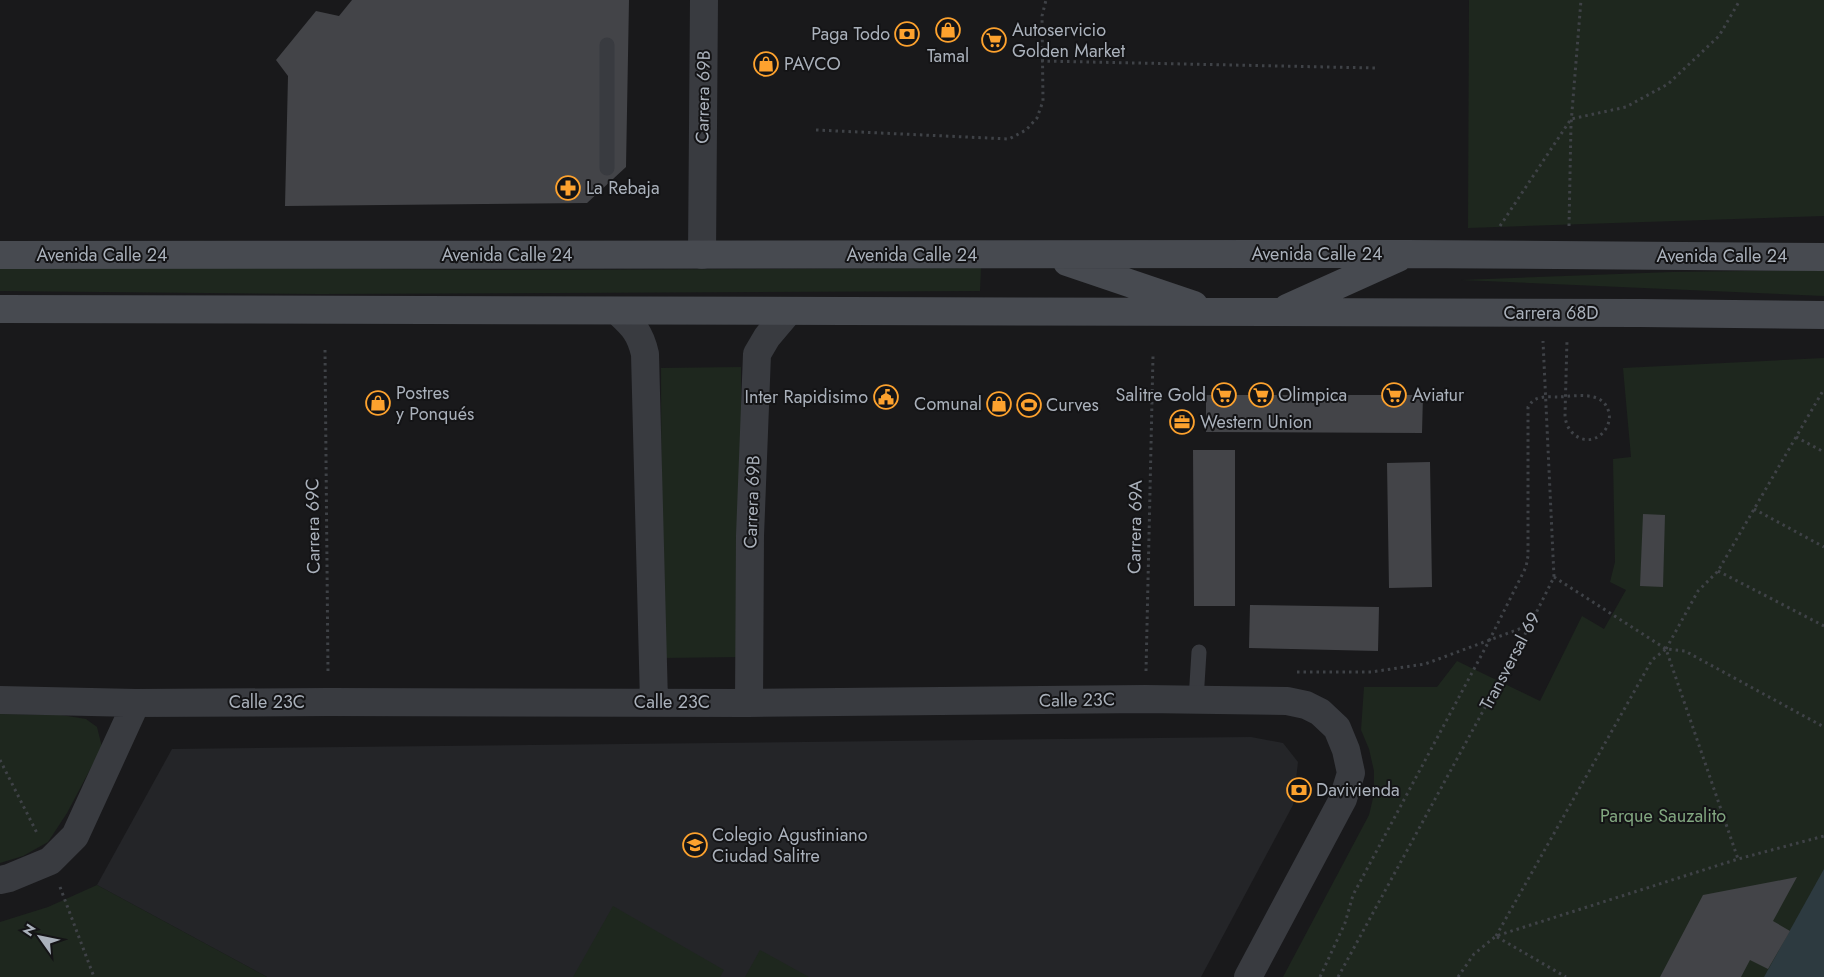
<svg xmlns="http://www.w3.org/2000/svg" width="1824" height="977" font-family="Jost,sans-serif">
	<rect width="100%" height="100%" fill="#19191b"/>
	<path fill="#242528" d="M1251,737L1283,743L1298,762L1293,805L1201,977H267L97,885L172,749Z"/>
	<path fill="#1e271e" d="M1469,0H1824V216L1468,228Z
		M141,267L507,270L981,268L980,291L320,294L0,291V268Z
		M1824,270V296L1461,280L1672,272Z
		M1824,358V977H1283L1369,815L1374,794V771L1369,749L1361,730L1364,687H1437L1457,661L1540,701L1582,616L1604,629L1626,590L1610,582L1615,562L1613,459L1631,457L1623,368Z
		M741,367L742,657L662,658L661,368Z
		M0,714L61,715L86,719L97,727L102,747L67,813L48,842L23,856L0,863Z
		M97,885L267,977H0V922L48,907Z
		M613,906L724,970L720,977H573Z
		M760,950L809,977H745Z"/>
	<path fill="#2d3a40" d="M1824,869V977H1764Z"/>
	<path fill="#434448" d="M352,0H629L626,167L587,203L285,206L288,76L276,60L316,11L339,16Z
		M1206,395H1423L1422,433L1206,432Z
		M1193,450H1235V606H1194Z
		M1430,462L1432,587L1389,588L1387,463Z
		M1643,514L1665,515L1663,587L1640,586Z
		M1250,605L1379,607L1378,651L1249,648Z
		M1797,877L1773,921L1790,931L1768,969L1750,960L1741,977H1660L1703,895Z"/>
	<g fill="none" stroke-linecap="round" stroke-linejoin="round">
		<path stroke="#3f4247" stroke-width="3" stroke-dasharray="2.5 4" stroke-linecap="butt" d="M1041,61L1375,68
			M816,130L1009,139L1026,130L1037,118L1043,101L1042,16L1046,0
			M1500,226L1571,119L1626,107L1668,84L1719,36L1740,0
			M1569,226L1571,124L1581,0
			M325,350L328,673
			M1796,437L1824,452
			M1754,509L1824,547
			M1718,571L1824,626
			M1554,577L1666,649L1738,859
			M1666,649L1698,591L1718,571L1824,389
			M1146,671L1153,356
			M1297,672H1371L1425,664L1530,625
			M0,760L37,833
			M60,887L94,977
			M1496,936L1652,660L1666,649L1685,651L1824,727
			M1497,937L1566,977
			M1320,977L1345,923L1353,895L1489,641L1526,567L1528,556V407C1531,403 1533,400 1536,399C1543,396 1552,397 1559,397C1576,396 1604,390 1609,413C1610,418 1609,422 1607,427C1594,450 1566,439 1565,415L1567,340
			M1338,977L1530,625L1554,577L1543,341
			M1458,977L1474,954L1496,936L1738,859L1824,836"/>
		<path stroke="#393b40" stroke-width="15" d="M607,168V45
			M1196,700L1199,652"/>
		<path stroke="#393b40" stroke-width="28" d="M702,255L704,0
			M617,311C633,326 640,332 645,354L654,702
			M0,700L136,703L328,702L749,703L1145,699L1287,701L1306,705L1320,712L1337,728L1346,750L1351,773L1343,799L1248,977
			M749,703L750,536L757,354L767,337L789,311
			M0,880L9,878L50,861L75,836L136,703"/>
		<path stroke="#474a50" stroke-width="28" d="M0,255L1406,254L1824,257
			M1067,262L1194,305
			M1287,308L1398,258
			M0,309L1640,313L1824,315"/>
	</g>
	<defs>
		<g id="shop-ring" transform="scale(1.25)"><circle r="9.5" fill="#141416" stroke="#fda22e" stroke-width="1.5"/><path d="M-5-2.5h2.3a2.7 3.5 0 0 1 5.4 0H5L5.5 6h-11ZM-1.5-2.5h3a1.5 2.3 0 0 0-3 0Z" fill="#fda22e"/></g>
		<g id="bank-ring" transform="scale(1.25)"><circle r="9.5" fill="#141416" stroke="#fda22e" stroke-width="1.5"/><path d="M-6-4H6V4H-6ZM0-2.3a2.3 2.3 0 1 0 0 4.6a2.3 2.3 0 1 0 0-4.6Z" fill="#fda22e"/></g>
		<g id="supermarket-ring" transform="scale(1.25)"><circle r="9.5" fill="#141416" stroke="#fda22e" stroke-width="1.5"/><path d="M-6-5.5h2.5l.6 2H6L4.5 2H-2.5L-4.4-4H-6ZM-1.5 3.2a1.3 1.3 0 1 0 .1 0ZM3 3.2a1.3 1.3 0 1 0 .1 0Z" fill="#fda22e"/></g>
		<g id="pharmacy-ring" transform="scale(1.25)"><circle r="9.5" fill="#141416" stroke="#fda22e" stroke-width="1.5"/><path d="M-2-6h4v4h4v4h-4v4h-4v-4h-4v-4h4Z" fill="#fda22e"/></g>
		<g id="civic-ring" transform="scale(1.25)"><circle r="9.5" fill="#141416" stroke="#fda22e" stroke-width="1.5"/><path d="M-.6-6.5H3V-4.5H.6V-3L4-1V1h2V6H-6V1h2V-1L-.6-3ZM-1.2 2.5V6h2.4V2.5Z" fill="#fda22e"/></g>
		<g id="stadium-ring" transform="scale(1.25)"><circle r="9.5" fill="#141416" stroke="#fda22e" stroke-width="1.5"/><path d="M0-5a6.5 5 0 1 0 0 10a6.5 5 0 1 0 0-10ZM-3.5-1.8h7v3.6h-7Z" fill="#fda22e"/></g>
		<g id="office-ring" transform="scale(1.25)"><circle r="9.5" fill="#141416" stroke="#fda22e" stroke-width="1.5"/><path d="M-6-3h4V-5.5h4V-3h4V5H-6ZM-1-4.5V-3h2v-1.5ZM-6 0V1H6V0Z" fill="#fda22e"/></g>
		<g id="school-ring" transform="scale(1.25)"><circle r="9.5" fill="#141416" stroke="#fda22e" stroke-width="1.5"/><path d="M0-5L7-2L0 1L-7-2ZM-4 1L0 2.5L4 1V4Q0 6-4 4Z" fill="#fda22e"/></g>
	</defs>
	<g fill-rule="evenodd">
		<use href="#shop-ring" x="948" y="30"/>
		<use href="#bank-ring" x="907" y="34"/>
		<use href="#supermarket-ring" x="994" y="40"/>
		<use href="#shop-ring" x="766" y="64"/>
		<use href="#pharmacy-ring" x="568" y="188"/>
		<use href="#supermarket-ring" x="1224" y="395"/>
		<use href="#supermarket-ring" x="1261" y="395"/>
		<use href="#supermarket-ring" x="1394" y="395"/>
		<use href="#civic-ring" x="886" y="397"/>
		<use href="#shop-ring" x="378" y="403"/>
		<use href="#shop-ring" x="999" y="404"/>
		<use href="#stadium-ring" x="1029" y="405"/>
		<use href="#office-ring" x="1182" y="422"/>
		<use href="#bank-ring" x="1299" y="790"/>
		<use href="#school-ring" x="695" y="845"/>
	</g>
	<g text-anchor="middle" stroke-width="4" stroke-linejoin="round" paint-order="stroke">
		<g font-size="18" fill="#aab1bb" stroke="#141416" text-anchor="start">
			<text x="1012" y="36">Autoservicio<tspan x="1012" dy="21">Golden Market</tspan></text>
			<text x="890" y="40" text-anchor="end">Paga Todo</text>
			<text x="948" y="62" text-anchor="middle">Tamal</text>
			<text x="784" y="70">PAVCO</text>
			<text x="586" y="194">La Rebaja</text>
			<text x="396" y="399">Postres<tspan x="396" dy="21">y Ponqués</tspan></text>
			<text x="1206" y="401" text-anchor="end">Salitre Gold</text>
			<text x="1278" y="401">Olimpica</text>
			<text x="1412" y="401">Aviatur</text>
			<text x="868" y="403" text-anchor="end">Inter Rapidisimo</text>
			<text x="982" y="410" text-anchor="end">Comunal</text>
			<text x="1046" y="411">Curves</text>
			<text x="1200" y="428">Western Union</text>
			<text x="1316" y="796">Davivienda</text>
			<text x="712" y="841">Colegio Agustiniano<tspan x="712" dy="21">Ciudad Salitre</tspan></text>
		</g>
		<g font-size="18" fill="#aab1bb" stroke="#141416">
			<text transform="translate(703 97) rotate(-89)" y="6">Carrera 69B</text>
			<text x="1317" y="260">Avenida Calle 24</text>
			<text x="102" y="261">Avenida Calle 24</text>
			<text x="507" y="261">Avenida Calle 24</text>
			<text x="912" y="261">Avenida Calle 24</text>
			<text x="1722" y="262">Avenida Calle 24</text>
			<text x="1551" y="319">Carrera 68D</text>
			<text transform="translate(752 502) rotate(-88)" y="6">Carrera 69B</text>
			<text transform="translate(313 526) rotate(-91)" y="6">Carrera 69C</text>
			<text transform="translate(1135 527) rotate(-89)" y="6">Carrera 69A</text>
			<text transform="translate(1510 661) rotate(-62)" y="6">Transversal 69</text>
			<text transform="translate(1077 700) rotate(-1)" y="6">Calle 23C</text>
			<text x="267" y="708">Calle 23C</text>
			<text x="672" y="708">Calle 23C</text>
		</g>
		<g font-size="18" fill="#82a780" stroke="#141416">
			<text x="1663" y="822">Parque Sauzalito</text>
		</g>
	</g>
	<g transform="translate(40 937) rotate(303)" stroke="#141416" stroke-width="4" paint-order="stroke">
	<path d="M0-4L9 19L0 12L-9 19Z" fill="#aab1bb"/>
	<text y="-8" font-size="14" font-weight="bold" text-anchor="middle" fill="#aab1bb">N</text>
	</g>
</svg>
